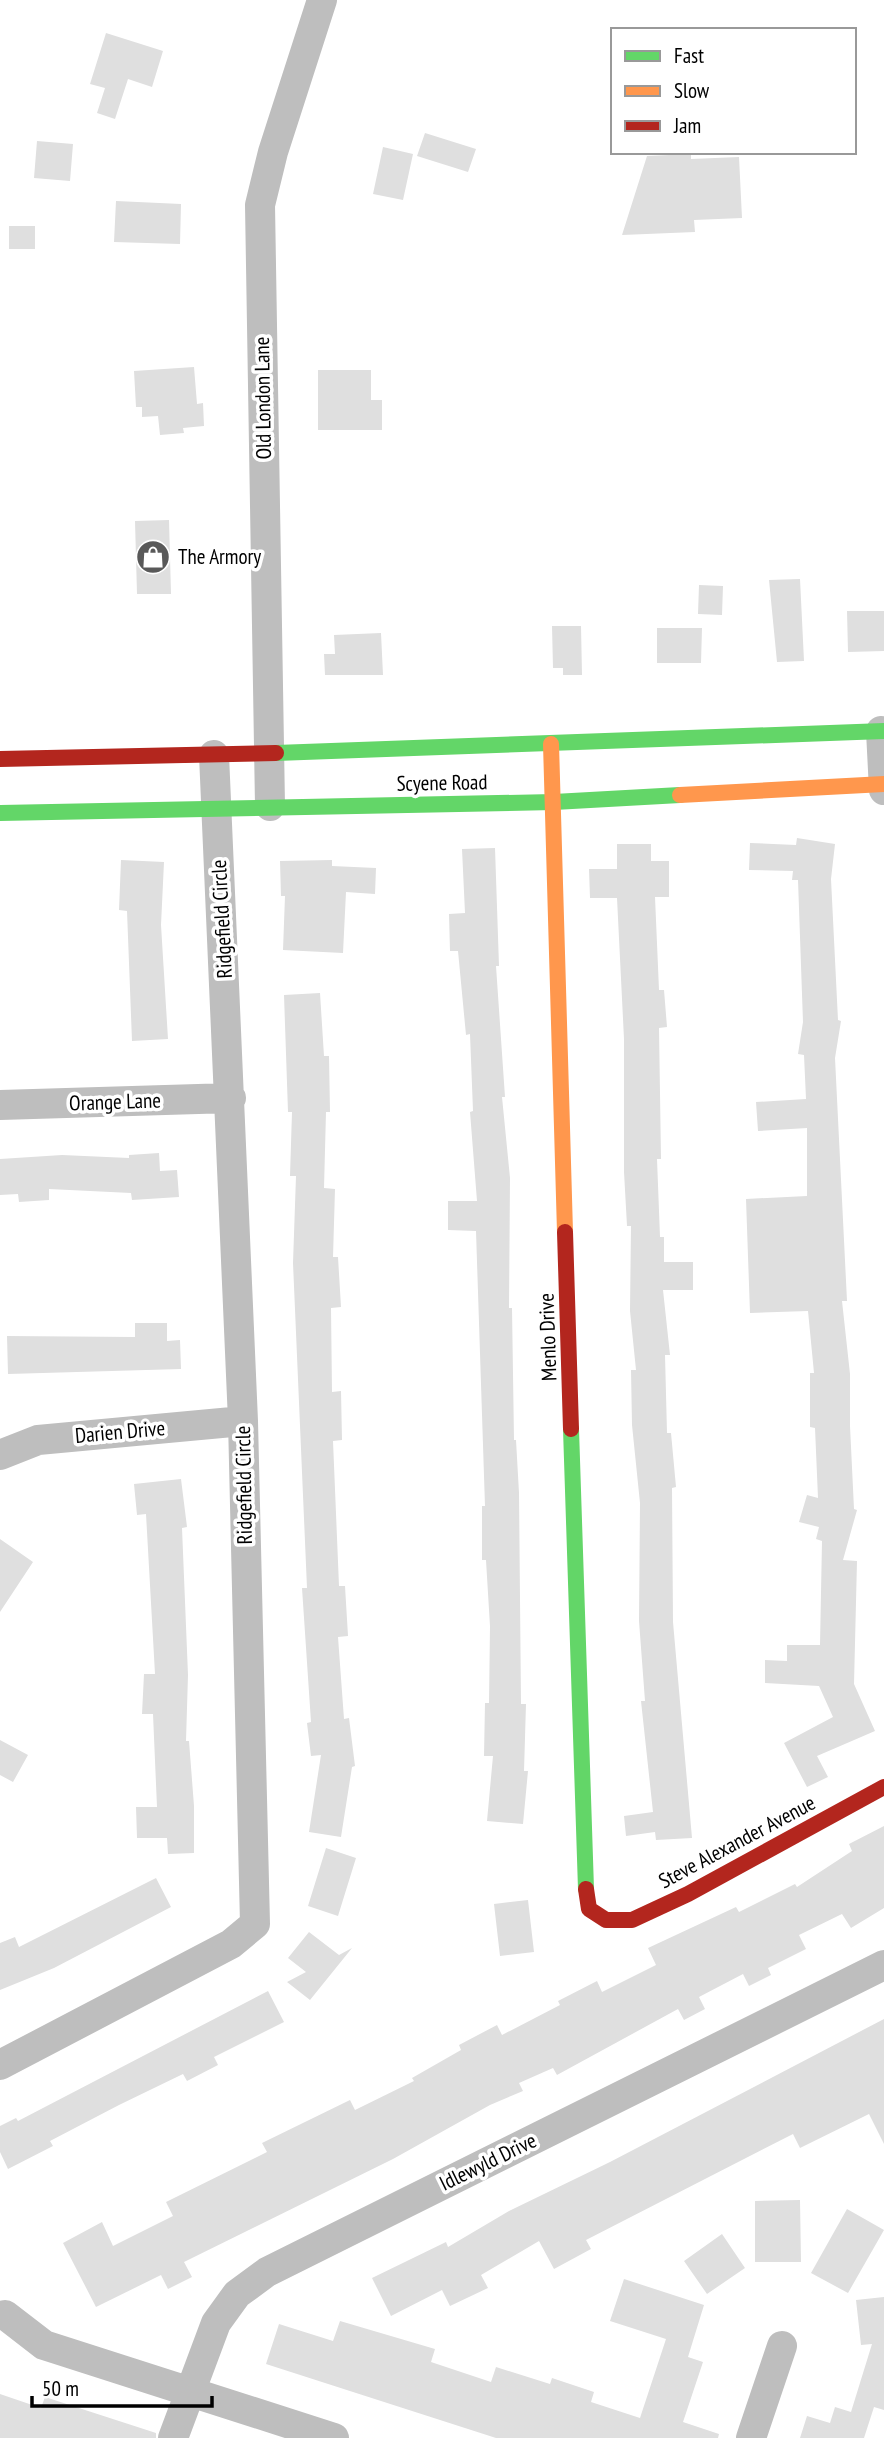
<svg xmlns="http://www.w3.org/2000/svg" width="884" height="2438" font-family="'PT Sans Narrow',sans-serif">
	<rect width="100%" height="100%" fill="#fff"/>
	<path fill="#dfdfdf" d="M106,33L163,51L152,87L128,79L115,119L97,113L105,88L90,84Z
		M425,133L476,149L468,172L417,156Z
		M37,141L73,144L70,181L34,178Z
		M383,147L413,154L403,200L373,194Z
		M691,154V159L739,157L742,218L694,220L695,232L622,235L647,156Z
		M116,201L181,204L180,244L114,242Z
		M9,226H35V249H9Z
		M194,367L197,404L203,403L204,426L183,428L184,433L160,435L158,416L142,417V407H136L134,371Z
		M318,370H371V400H382V430H318Z
		M169,520L171,594H137L135,521Z
		M800,579L804,661L777,662L769,580Z
		M699,585L723,586L722,615L698,614Z
		M847,611H884V651L848,652Z
		M552,626H581L582,675H563V668H553Z
		M657,628H702L701,663H657Z
		M381,633L383,675H325L324,654H335L334,635Z
		M797,838L835,844L831,879L838,1020L841,1021L835,1058L847,1301H842L850,1374V1426L854,1509L857,1510L843,1560L857,1561L854,1684L875,1731L817,1756L828,1777L807,1787L784,1743L833,1717L819,1686L765,1683V1660L787,1661V1645H820L822,1541L816,1539L819,1527L799,1522L807,1495L818,1498L815,1428L810,1427V1373H814L808,1311L750,1313L746,1199L807,1196V1128L758,1131L756,1102L806,1099L804,1055L798,1054L803,1022L798,880H792L793,871L749,870L750,843L796,845Z
		M617,844H651V861H669V897H655L659,990H664L667,1027L659,1028L661,1159H657L660,1237H664V1262H693V1290H663L670,1355H665L667,1433H671L676,1487L672,1488L673,1622L692,1838L656,1840L655,1832L626,1836L624,1816L653,1812L641,1701H645L639,1621L640,1503L632,1425L631,1370H636L630,1311L631,1226H627L624,1172V1039L617,898H590L589,869H617Z
		M495,848L499,966H496L505,1097H502L510,1178L509,1308H512L514,1440H516L519,1493L521,1704H526L524,1771H528L523,1824L487,1821L493,1756H484L485,1703H489L490,1626L486,1560H482V1506H485L476,1231L448,1230V1201H477L470,1112L473,1111L470,1034L466,1035L458,951H450L449,914L465,913L462,849Z
		M121,860L164,862L161,925L168,1039L132,1041L127,911L119,910Z
		M332,860V866L376,868L375,894L346,892L343,953L283,950L285,896H281L280,861Z
		M320,993L324,1056H329L330,1112H326L324,1188L335,1189L333,1257H338L341,1307L331,1308L332,1392L341,1391L342,1440L333,1441L339,1586H345L348,1636L338,1637L344,1719L349,1718L355,1766L352,1767L341,1837L309,1832L321,1755L311,1756L307,1723L311,1722L302,1588H307L293,1263L296,1176H290L292,1112H288L284,995Z
		M159,1153L160,1171L177,1170L179,1197L132,1200L131,1193L49,1189V1200L19,1202L18,1194L0,1195V1159L62,1155L129,1158V1155Z
		M135,1323H167V1341L180,1340L181,1369L8,1374L7,1336L135,1337Z
		M181,1479L187,1527L182,1528L188,1675L186,1741H189L194,1806V1853L168,1854L167,1838H137L136,1807H157L153,1714H142L144,1674H155L146,1514L137,1515L134,1484Z
		M0,1539L33,1562L0,1612Z
		M0,1740L28,1755L13,1782L0,1775Z
		M884,1826V1908L851,1928L842,1914L799,1935L806,1949L768,1968L771,1975L749,1986L743,1974L699,1997L705,2009L684,2020L678,2009L557,2075L553,2068L519,2083L523,2091L490,2105L393,2159L184,2262L192,2277L168,2289L161,2275L96,2307L63,2243L102,2222L113,2246L173,2216L166,2202L267,2152L262,2143L350,2100L355,2110L414,2081L412,2078L461,2050L459,2045L497,2025L502,2035L560,2005L558,2001L597,1981L602,1992L656,1965L648,1948L736,1907L739,1912L795,1884L797,1887L852,1851L849,1844Z
		M326,1848L356,1858L338,1916L308,1906Z
		M156,1878L171,1907L54,1968L0,1990V1943L15,1937L19,1947Z
		M528,1900L534,1952L500,1956L494,1904Z
		M309,1932L339,1955L352,1948L310,2000L287,1982L306,1972L288,1958Z
		M268,1991L284,2022L214,2057L218,2065L187,2081L183,2074L119,2105L50,2141L53,2146L8,2169L0,2152V2126L16,2118L18,2121Z
		M884,2019V2144L869,2114L800,2148L793,2134L586,2240L591,2249L554,2269L539,2241L481,2275L488,2288L450,2306L442,2290L391,2316L372,2278L446,2242L448,2247L509,2211L610,2162Z
		M800,2200L801,2262H755V2201Z
		M847,2209L884,2230L848,2293L811,2273Z
		M722,2234L745,2268L707,2294L684,2261Z
		M624,2279L704,2305L688,2357L703,2362L683,2422L719,2434L718,2438H496L266,2364L279,2324L333,2341L340,2321L435,2349L431,2362L491,2382L496,2367L550,2384L552,2378L594,2392L591,2402L640,2418L666,2339L610,2321Z
		M884,2297V2410L874,2407L864,2438H800L807,2416L830,2423L835,2407L851,2412L872,2344L861,2345L856,2300Z
		M0,2394L41,2408L45,2397L156,2433V2438H0Z"/>
	<g fill="none" stroke-linecap="round" stroke-linejoin="round">
		<path stroke="#bebebe" stroke-width="30" d="M881,731L884,790
			M270,806L260,205L273,152L322,0
			M0,1105L231,1098
			M0,1455L38,1440L243,1421
			M0,2065L231,1944L255,1924L243,1421L214,755
			M5,2315L44,2345L334,2438
			M173,2438L216,2323L237,2294L267,2272L884,1965
			M751,2438L782,2346"/>
		<path stroke="#63d668" stroke-width="16" d="M276,753L884,731
			M0,813L554,802L680,795
			M571,1429L586,1889"/>
		<path stroke="#ff974d" stroke-width="16" d="M551,744L565,1232
			M680,795L884,784"/>
		<path stroke="#b3261e" stroke-width="16" d="M0,759L276,753
			M565,1232L571,1429
			M586,1889L589,1909L606,1920H632L688,1894L884,1787"/>
	</g>
	<defs>
		<g id="shop-disc" transform="scale(1.75)"><circle r="9.5" fill="#595959" stroke="#fff"/><path d="M-5-2.5h2.3a2.7 3.5 0 0 1 5.4 0H5L5.5 6h-11ZM-1.5-2.5h3a1.5 2.3 0 0 0-3 0Z" fill="#fff"/></g>
	</defs>
	<g fill-rule="evenodd">
		<use href="#shop-disc" x="153" y="557"/>
	</g>
	<g text-anchor="middle" stroke-width="7" stroke-linejoin="round" paint-order="stroke">
		<g font-size="21" fill="#000" stroke="#fff">
			<text transform="translate(263 398) rotate(-91)" y="7">Old London Lane</text>
			<text transform="translate(442 783) rotate(-1)" y="7">Scyene Road</text>
			<text transform="translate(222 919) rotate(-93)" y="7">Ridgefield Circle</text>
			<text transform="translate(115 1102) rotate(-2)" y="7">Orange Lane</text>
			<text transform="translate(548 1337) rotate(-92)" y="7">Menlo Drive</text>
			<text transform="translate(120 1432) rotate(-5)" y="7">Darien Drive</text>
			<text transform="translate(244 1485) rotate(-91)" y="7">Ridgefield Circle</text>
			<text transform="translate(737 1842) rotate(-28)" y="7">Steve Alexander Avenue</text>
			<text transform="translate(488 2162) rotate(-26)" y="7">Idlewyld Drive</text>
		</g>
		<g font-size="21" fill="#000" stroke="#fff" text-anchor="start">
			<text x="178" y="564">The Armory</text>
		</g>
	</g>
	<rect x="611" y="28" width="245" height="126" fill="#ffffff" stroke="#999999" stroke-width="2"/>
	<rect x="625" y="51" width="35" height="10" fill="#63d668" stroke="#999999" stroke-width="2"/>
	<text x="674" y="63" font-size="21" fill="#000000">Fast</text>
	<rect x="625" y="86" width="35" height="10" fill="#ff974d" stroke="#999999" stroke-width="2"/>
	<text x="674" y="98" font-size="21" fill="#000000">Slow</text>
	<rect x="625" y="121" width="35" height="10" fill="#b3261e" stroke="#999999" stroke-width="2"/>
	<text x="674" y="133" font-size="21" fill="#000000">Jam</text>
	<path d="M32 2396v10h180v-10" fill="none" stroke="#000000" stroke-width="3.5"/>
	<text x="42" y="2396" font-size="21" fill="#000000" stroke="#ffffff" stroke-width="5" paint-order="stroke">50 m</text>
</svg>
